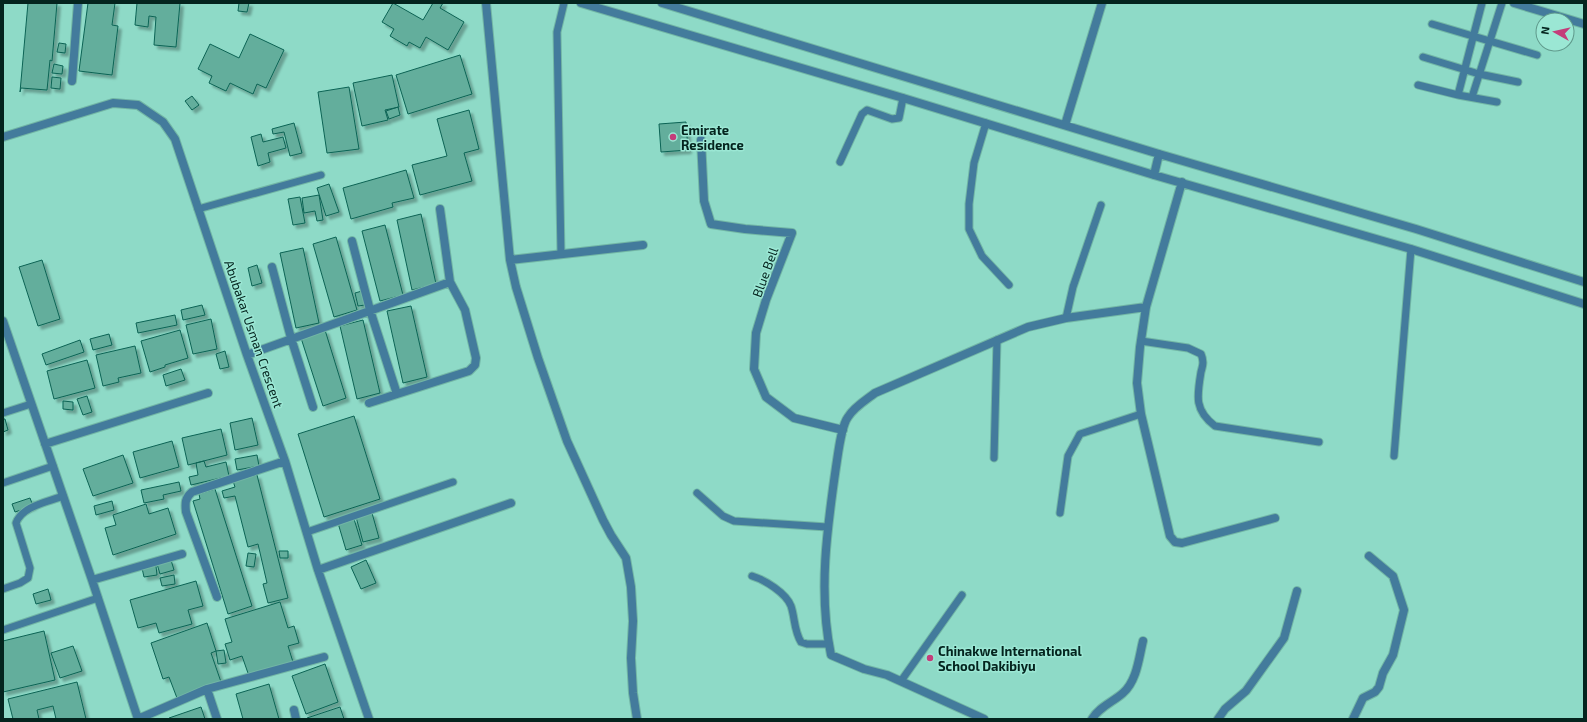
<svg xmlns="http://www.w3.org/2000/svg" width="1587" height="722" font-family="'Exo 2',sans-serif">
	<defs>
		<filter id="shadow"><feDropShadow dx="3.5" dy="3.5" stdDeviation="1" flood-color="#0004"/></filter>
	</defs>
	<rect width="100%" height="100%" fill="#8edac7"/>
	<path fill="#64ae9c" stroke="#0d6354" filter="url(#shadow)" d="M28,3H57L52,61L50,60L47,90L21,88L20,92Z
		M88,3H115L112,25L118,26L112,75L79,71Z
		M137,3H180L176,47L154,45L156,17L149,16L148,27L135,25Z
		M239,3H249L247,12L238,11Z
		M393,3L423,20L433,3H443L440,8L464,22L448,50L426,37L420,48L409,42L407,46L390,36L394,29L382,22Z
		M250,34L284,50L266,88L257,84L253,94L230,83L226,91L209,83L212,76L198,69L210,44L239,58Z
		M59,43L66,44L65,53L57,52Z
		M460,55L472,94L408,114L396,75Z
		M54,64L63,66L62,74L52,73Z
		M392,75L399,107L385,110L388,120L362,126L353,83Z
		M52,77L61,78L60,89L51,88Z
		M349,87L359,149L327,153L318,92Z
		M192,96L199,105L192,110L185,101Z
		M398,107L400,115L389,119L386,111Z
		M469,110L479,149L464,153L472,181L420,195L412,165L447,156L437,119Z
		M686,122L688,150L661,152L659,124Z
		M294,123L302,153L290,156L284,132L273,134L272,129Z
		M261,134L263,142L283,137L286,148L268,153L270,162L258,166L251,137Z
		M406,170L414,198L392,203L393,207L351,219L343,188Z
		M329,184L339,212L326,216L317,188Z
		M319,195L323,220L317,221L315,211L304,213L302,198Z
		M300,197L305,223L293,225L288,199Z
		M421,214L436,284L412,290L397,220Z
		M385,225L403,295L380,301L362,231Z
		M336,237L357,310L334,317L313,244Z
		M303,248L319,323L296,328L280,253Z
		M42,260L60,319L38,326L19,267Z
		M257,265L262,283L252,286L248,268Z
		M362,291L365,305L358,306L355,293Z
		M202,305L205,315L183,320L181,310Z
		M411,306L427,377L403,383L387,311Z
		M175,315L177,325L138,333L136,323Z
		M211,319L217,349L193,354L186,325Z
		M363,320L380,393L357,399L340,326Z
		M180,330L188,358L165,365V367L150,372L141,341Z
		M325,330L346,398L323,406L301,338Z
		M109,334L112,345L93,350L90,339Z
		M80,340L84,352L46,365L42,354Z
		M135,346L141,373L118,378L119,382L103,386L96,355Z
		M225,351L229,367L220,369L216,354Z
		M87,360L95,388L54,399L47,371Z
		M181,369L185,380L166,386L163,375Z
		M87,396L92,412L83,415L77,399Z
		M63,401L73,402V410L63,409Z
		M354,416L380,499L324,517L298,434Z
		M252,418L258,445L235,450L230,423Z
		M3,419H5L8,430L3,432Z
		M221,429L227,455L188,465L182,438Z
		M172,441L179,467L140,478L133,452Z
		M123,455L133,483L93,496L83,469Z
		M257,455L259,466L237,470L235,459Z
		M204,461L206,467L226,462L229,476L191,485L189,477L198,475L196,463Z
		M257,475L288,598L268,603L263,584L267,583L258,544L248,547L235,496L224,498L222,491L235,487L233,481Z
		M179,482L181,491L163,495L164,499L144,503L141,490Z
		M215,489L252,606L228,614L193,501L200,499L199,494Z
		M30,498L33,506L15,512L12,504Z
		M112,501L114,510L96,515L94,506Z
		M146,504L149,514L168,508L176,534L113,555L105,528L116,525L113,515Z
		M372,513L379,538L363,542L356,517Z
		M354,519L362,545L346,550L338,523Z
		M279,551H288V558H280Z
		M248,553L256,554L254,567L246,566Z
		M171,560L174,570L160,574L157,564Z
		M366,560L376,583L361,589L351,567Z
		M156,566L157,575L144,577L142,568Z
		M174,575L175,584L162,586L160,578Z
		M196,581L203,606L188,610L192,624L159,633L156,623L138,628L130,600Z
		M48,589L51,600L36,604L33,594Z
		M280,602L288,628L294,626L299,643L288,646L293,662L249,676L242,656L230,660L225,644L232,642L225,619Z
		M207,623L216,651L211,653L221,682L177,698L169,677L163,679L151,643Z
		M44,631L55,680L3,692V641Z
		M73,646L82,671L60,678L51,653Z
		M224,650L226,663L218,664L216,651Z
		M325,664L338,702L306,714L292,676Z
		M77,682L86,719H56L53,706L37,710L39,719H13L8,699Z
		M269,684L279,719H243L236,694Z
		M201,707L205,719H169V718Z
		M340,707L344,719H307V718Z"/>
	<g fill="none" stroke-linecap="round" stroke-linejoin="round">
		<g stroke="#72b6a5" stroke-width="9">
			<path id="service" d="M1432,24L1537,55
				M1423,57L1479,74L1518,82
				M1418,85L1458,95L1497,102
				M1458,95L1482,3
				M1472,97L1502,3
				M986,123L974,163L969,204V229L982,256L1009,285
				M840,162L862,114L867,110L892,119L899,118L903,98
				M198,209L321,175
				M561,254L557,32L564,3
				M1066,318L1073,287L1101,205
				M1141,341L1188,348L1201,354C1204,361 1203,365 1201,372C1197,396 1194,410 1215,426L1319,442
				M3,413L31,404
				M1394,456L1411,249
				M994,458L997,340
				M3,483L53,466
				M697,493L723,516L734,521L827,527
				M1060,513L1068,456L1080,434L1141,414
				M307,532L453,482
				M752,576C765,580 786,593 791,606C795,618 794,631 801,642L807,644H829
				M3,589L20,583L28,578L30,568L16,523C22,506 48,502 63,496
				M3,630L98,598
				M901,681L962,595"/>
		</g>
		<g stroke="#72b6a5" stroke-width="10">
			<path id="minor" d="M486,3L510,260L516,287L538,358L567,441L603,520L611,535L626,558L631,587L633,621L631,658L633,693L637,719
				M581,3L903,98L1154,175L1411,249L1584,304
				M662,3L1159,154L1416,229L1584,282
				M1514,3L1584,24
				M72,81L78,3
				M1065,125L1102,3
				M3,137L113,103L138,105L163,122L175,139L247,355L285,461L318,570L369,719
				M701,140L704,201L711,224L745,229L792,233L766,300L756,333L754,369L766,397L794,418L843,430
				M1154,175L1159,154
				M1182,182L1146,307L1140,347L1137,383L1141,414L1170,536L1175,542L1182,543L1275,518
				M352,241L370,310L397,394
				M510,260L643,245
				M272,267L291,338L313,407
				M3,321L92,580L138,719
				M247,355L450,282L440,209
				M369,403L469,371L475,365L476,358L465,310L450,282
				M45,444L208,393
				M318,570L511,503
				M92,580L182,554
				M217,597L186,512C185,503 185,498 192,492L285,461
				M207,689L217,719
				M294,710L296,719
				M138,719L207,689L324,657
				M984,719L887,675L864,669L831,655C818,593 827,529 836,467C838,455 841,426 848,417C854,407 866,400 875,393L1028,327L1066,318L1146,307
				M1092,719C1099,707 1113,702 1123,693C1137,681 1139,657 1143,641
				M1218,719L1225,709L1246,691L1284,638L1297,591
				M1353,719L1363,698L1375,692L1379,687L1383,673L1393,655L1404,610L1393,576L1369,556"/>
		</g>
		<use href="#service" stroke="#437b9c" stroke-width="7"/>
		<use href="#minor" stroke="#437b9c" stroke-width="8"/>
	</g>
	<g fill="#c43d7a" stroke="#9be7d4" stroke-width="1.5">
		<circle cx="673" cy="137" r="4"/>
		<circle cx="930" cy="658" r="4"/>
	</g>
	<g text-anchor="middle" stroke-width="3" stroke-linejoin="round" paint-order="stroke">
		<g font-size="13" font-weight="bold" fill="#04241e" stroke="#9be7d4" text-anchor="start">
			<text x="681" y="135">Emirate<tspan x="681" dy="15">Residence</tspan></text>
			<text x="938" y="656">Chinakwe International<tspan x="938" dy="15">School Dakibiyu</tspan></text>
		</g>
		<g font-size="13" fill="#04241e" stroke="#9be7d4">
			<text transform="translate(765 272) rotate(-70)" y="5">Blue Bell</text>
			<text transform="translate(254 334) rotate(71)" y="5">Abubakar Usman Crescent</text>
		</g>
	</g>
	<rect width="1587" height="722" fill="none" stroke="#04241e" stroke-width="8"/>
	<g transform="translate(1555 32) rotate(278)"><circle r="19" fill="#9be7d4" stroke="#5f998b"/>
	<path d="M0-3L7 15L0 10L-7 15Z" fill="#c43d7a"/>
	<text y="-6" font-size="11" font-weight="bold" text-anchor="middle" fill="#04241e">N</text>
	</g>
</svg>
